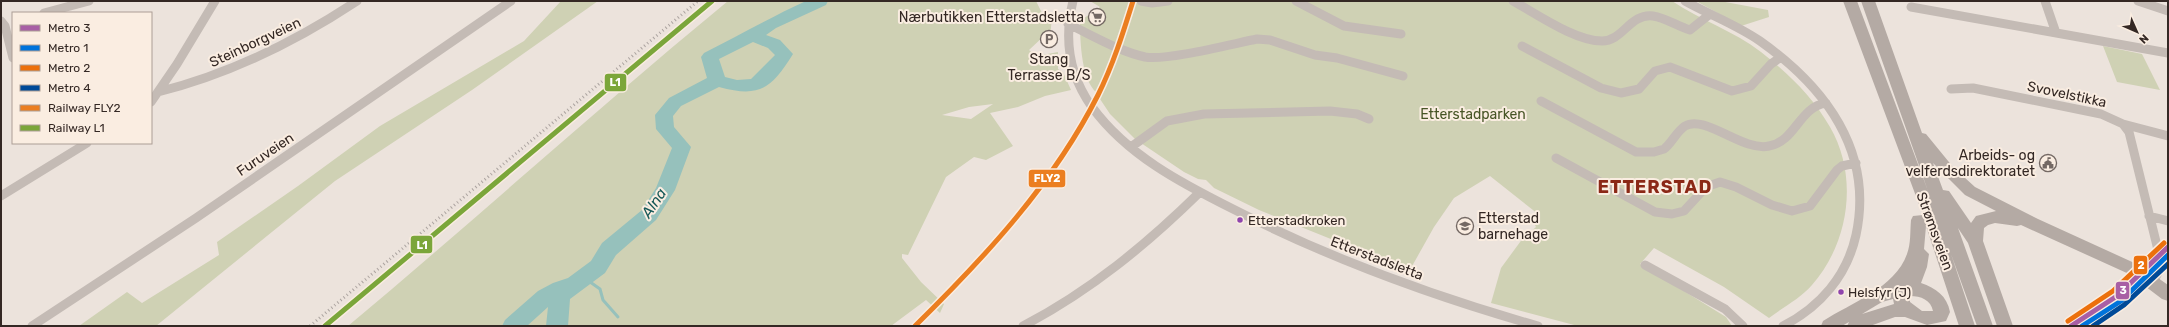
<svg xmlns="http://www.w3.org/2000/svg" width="2169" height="327" font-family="Rubik,sans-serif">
	<rect width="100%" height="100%" fill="#ece3dc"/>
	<path fill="#cfd1b4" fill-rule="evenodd" d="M561,1H598L472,90L335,181L156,326H79L127,292L142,303L219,255L217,242L298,186L380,126L524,41Z
		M728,1H1036L1042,13L1052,18L1050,36H1044L1029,50L1037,56L1058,52V69L1063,72L1071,90L1045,96L1018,107L990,113L1013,146L986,160L974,157L946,177L908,255L902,254V258L921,282L944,304L940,313L926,300L891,326H348C476,219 599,107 728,1ZM993,104L971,119L942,115L969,107Z
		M1090,1H1672C1700,20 1734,31 1761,52C1788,73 1813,97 1830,127C1859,177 1849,243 1812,285C1801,298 1782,308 1769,318L1724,287L1654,248L1640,264L1726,317L1732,326H1578L1491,303L1501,268L1523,238L1536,227L1532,219L1538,214L1490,176L1454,198L1434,227L1411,268L1378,258L1259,210L1214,188L1206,180L1198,179L1184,172L1135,139L1110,114L1100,99V95C1081,85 1080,40 1080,21L1100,7Z
		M1696,1H1720L1768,10L1769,17L1741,26Z
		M2103,46L2142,54L2160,90L2117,82Z"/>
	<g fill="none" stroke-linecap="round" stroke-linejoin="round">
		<path stroke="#96c1bc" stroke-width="3" d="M583,277L600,289L603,300L618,317"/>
		<path fill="#96c1bc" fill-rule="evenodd" d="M806,1H828L826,5L776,28L766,35L780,40L793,54C771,89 760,98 719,87L681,106L673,116L674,127L691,147L675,190L656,220L616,255L605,273L570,299L568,326H546L548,307L527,326H502L505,320L538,291L553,283L568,278L591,261L602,243L642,210L656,188L672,148L656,129L655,115L669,98L707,78L701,57L704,53C738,36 771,17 806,1ZM753,42L768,48L775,55L751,79L737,80L725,77L719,59Z"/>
		<path stroke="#c4bbb5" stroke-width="9" d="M1073,1C1064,38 1069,75 1092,107C1127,155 1181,183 1233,209C1331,259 1432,296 1538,326
			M1141,1L1152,3L1168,1
			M1296,1L1344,26L1401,34
			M1513,1C1537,14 1575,41 1602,41C1623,41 1630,13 1653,16C1666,18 1677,26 1690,30L1710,14
			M1685,1C1710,15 1737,25 1760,41C1825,87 1874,151 1856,235C1847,276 1820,307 1783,326
			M2045,1L2056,33
			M2138,1L2168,11
			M1911,7L2168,53
			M44,13L89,1
			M1,21L5,26L13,58
			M1068,24C1092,35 1118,51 1145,57C1166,61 1232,44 1257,39L1270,40L1315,55L1337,58L1403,76
			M1522,46L1601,88L1621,93L1639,89L1655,71L1670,67L1732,91L1751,86L1771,64L1781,57
			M1951,89L1973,88L2101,114L2123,124L2129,132L2160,258L2159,271L2153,282
			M158,92C230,74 295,42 357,1
			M1541,101L1636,152H1654L1664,149C1672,143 1676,132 1685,126C1705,114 1743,152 1769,146C1796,141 1799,107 1826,103
			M151,102L177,64L215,1
			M2123,124L2168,136
			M1131,147L1167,121L1204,114L1330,111L1357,114L1369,119
			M1556,158L1655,212L1672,214L1684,211L1706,187L1720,182L1736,187L1772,205L1792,211L1810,206L1837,170L1842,166L1856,163
			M1,196L87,143
			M2149,216L2168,221
			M1645,265L1725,309L1743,326
			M2135,270L2158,268
			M32,326L196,218L511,1
			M1023,326C1090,291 1146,245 1200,192"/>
		<path fill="#b4aaa4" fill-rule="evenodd" d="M1843,1H1857L1928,191L1861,1H1875L1922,133L1926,134L1953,167L1975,187L2038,219L2141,266L2168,285V301L2162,299L2129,274L2021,225L2017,226L1995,223L1988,225L1984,228L1983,241L2013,326H1997L1968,243L1958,228L1993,326H1977L1951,254L1975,326H1959L1926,226L1924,249L1929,254L1927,267L1921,283C1936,288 1947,296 1950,312L1946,321L1927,325L1905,317H1895L1870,326H1847L1849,322L1842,326H1821L1823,321C1851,303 1895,288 1907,254C1911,244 1910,231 1911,220L1913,216L1923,215ZM1933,163L1965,195L1996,211L1976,216L1971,223L1949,191L1943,190ZM1910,296C1921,296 1931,300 1933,311H1922L1910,302ZM1893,299L1894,304L1862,314L1882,302Z"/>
		<path stroke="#aca4a0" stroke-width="3" stroke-dasharray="1 3" stroke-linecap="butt" d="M310,326L698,1"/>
		<g stroke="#faede1" stroke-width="8">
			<path id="rail-1" d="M915,326C985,257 1053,184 1098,95C1113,65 1123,33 1133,1"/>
		</g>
		<g stroke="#faede1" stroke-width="8">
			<path id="rail-2" d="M325,326L712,1"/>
		</g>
		<use href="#rail-1" stroke="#eb7e20" stroke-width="5"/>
		<use href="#rail-2" stroke="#7ba63a" stroke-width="5"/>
		<g stroke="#faede1" stroke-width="8">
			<path id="metro-1" d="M2071,326L2117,296L2168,247"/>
		</g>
		<g stroke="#faede1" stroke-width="8">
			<path id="metro-2" d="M2082,326L2121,301L2168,255"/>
		</g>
		<g stroke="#faede1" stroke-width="8">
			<path id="metro-3" d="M2068,321L2113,291L2164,243"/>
		</g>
		<g stroke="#faede1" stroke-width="8">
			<path id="metro-4" d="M2093,326L2124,305L2168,264"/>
		</g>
		<use href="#metro-1" stroke="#a85fa5" stroke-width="5"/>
		<use href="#metro-2" stroke="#0073db" stroke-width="5"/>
		<use href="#metro-3" stroke="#ec700c" stroke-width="5"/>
		<use href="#metro-4" stroke="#004a98" stroke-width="5"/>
	</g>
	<defs>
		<g id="supermarket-ring" transform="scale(0.9)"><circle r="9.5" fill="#faede1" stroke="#746964" stroke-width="1.5"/><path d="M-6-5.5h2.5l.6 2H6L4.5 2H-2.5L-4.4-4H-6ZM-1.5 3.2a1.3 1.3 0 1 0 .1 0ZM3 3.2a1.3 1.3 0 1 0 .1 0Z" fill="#746964"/></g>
		<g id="parking-ring" transform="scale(0.9)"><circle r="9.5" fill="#faede1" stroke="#746964" stroke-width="1.5"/><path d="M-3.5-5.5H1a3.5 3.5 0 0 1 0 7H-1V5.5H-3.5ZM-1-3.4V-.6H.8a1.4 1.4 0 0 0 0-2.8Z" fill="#746964"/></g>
		<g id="civic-ring" transform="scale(0.9)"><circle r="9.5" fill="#faede1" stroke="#746964" stroke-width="1.5"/><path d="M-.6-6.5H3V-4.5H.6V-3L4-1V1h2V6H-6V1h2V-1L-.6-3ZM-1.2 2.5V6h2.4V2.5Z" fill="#746964"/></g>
		<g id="school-ring" transform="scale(0.9)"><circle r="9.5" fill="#faede1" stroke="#746964" stroke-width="1.5"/><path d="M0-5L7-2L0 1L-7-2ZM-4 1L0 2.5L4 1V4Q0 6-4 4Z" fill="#746964"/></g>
	</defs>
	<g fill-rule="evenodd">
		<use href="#supermarket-ring" x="1097" y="17"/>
		<use href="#parking-ring" x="1049" y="39"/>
		<use href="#civic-ring" x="2048" y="163"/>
		<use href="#school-ring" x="1465" y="226"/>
	</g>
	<g fill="#8e44ad" stroke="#faede1" stroke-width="1.5">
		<circle cx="1240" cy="220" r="3.5"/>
		<circle cx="1841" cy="292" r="3.5"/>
	</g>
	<g text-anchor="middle" stroke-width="4" stroke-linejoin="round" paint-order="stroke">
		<g font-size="13" fill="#342824" stroke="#faede1" text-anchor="start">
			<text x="1248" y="225">Etterstadkroken</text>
			<text x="1848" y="297">Helsfyr (J)</text>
		</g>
		<g font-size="14" fill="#342824" stroke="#faede1" text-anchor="end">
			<text x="1084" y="22">Nærbutikken Etterstadsletta</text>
			<text x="1049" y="64" text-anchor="middle">Stang<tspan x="1049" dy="16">Terrasse B/S</tspan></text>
			<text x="2035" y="160">Arbeids- og<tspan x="2035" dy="16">velferdsdirektoratet</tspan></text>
			<text x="1478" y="223" text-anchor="start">Etterstad<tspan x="1478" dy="16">barnehage</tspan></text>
		</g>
		<g font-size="14" fill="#342824" stroke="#faede1">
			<text transform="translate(255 42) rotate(-25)" y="5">Steinborgveien</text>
			<text transform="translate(2067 94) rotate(12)" y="5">Svovelstikka</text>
			<text transform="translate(265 154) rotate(-34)" y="5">Furuveien</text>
			<text transform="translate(1935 231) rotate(70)" y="5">Strømsveien</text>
			<text transform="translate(1377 258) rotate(21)" y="5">Etterstadsletta</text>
		</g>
		<g font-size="14" fill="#475526" stroke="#faede1">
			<text x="1473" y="119">Etterstadparken</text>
		</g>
		<g font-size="15" font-style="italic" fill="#165958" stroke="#faede1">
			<text transform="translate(654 203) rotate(-56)" y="5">Alna</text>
		</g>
		<g font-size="18" font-weight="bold" letter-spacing="1" fill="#8b2816" stroke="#faede1">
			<text x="1655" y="193">ETTERSTAD</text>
		</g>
	</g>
	<g stroke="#faede1" stroke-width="1.5">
		<rect x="604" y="73" width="23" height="19" rx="4" fill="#7ba63a"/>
		<rect x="1028" y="169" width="38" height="19" rx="4" fill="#eb7e20"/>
		<rect x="410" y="235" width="23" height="19" rx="4" fill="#7ba63a"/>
		<rect x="2133" y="255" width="15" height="20" rx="4" fill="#ec700c"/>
		<rect x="2115" y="281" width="15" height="19" rx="4" fill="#a85fa5"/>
	</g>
	<g font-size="11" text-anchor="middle" font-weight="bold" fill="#fff">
		<text x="615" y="86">L1</text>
		<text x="1047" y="182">FLY2</text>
		<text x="422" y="249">L1</text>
		<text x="2141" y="269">2</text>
		<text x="2123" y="294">3</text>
	</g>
	<rect width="2169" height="327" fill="none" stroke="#342824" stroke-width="4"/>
	<rect x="12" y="12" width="140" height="132" fill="#faede1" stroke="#ab9e95"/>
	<rect x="20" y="25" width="20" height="6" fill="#a85fa5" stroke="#ab9e95"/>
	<text x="48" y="32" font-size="12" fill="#342824">Metro 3</text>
	<rect x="20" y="45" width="20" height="6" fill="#0073db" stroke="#ab9e95"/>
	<text x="48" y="52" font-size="12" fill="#342824">Metro 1</text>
	<rect x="20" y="65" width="20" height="6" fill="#ec700c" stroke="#ab9e95"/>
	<text x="48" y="72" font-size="12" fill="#342824">Metro 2</text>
	<rect x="20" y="85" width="20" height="6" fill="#004a98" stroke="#ab9e95"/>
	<text x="48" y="92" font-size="12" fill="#342824">Metro 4</text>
	<rect x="20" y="105" width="20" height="6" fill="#eb7e20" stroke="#ab9e95"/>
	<text x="48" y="112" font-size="12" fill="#342824">Railway FLY2</text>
	<rect x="20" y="125" width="20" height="6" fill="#7ba63a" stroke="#ab9e95"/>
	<text x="48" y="132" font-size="12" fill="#342824">Railway L1</text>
	<g transform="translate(2137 32) rotate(135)" stroke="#faede1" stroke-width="3" paint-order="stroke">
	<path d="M0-3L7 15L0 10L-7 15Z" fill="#342824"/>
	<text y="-6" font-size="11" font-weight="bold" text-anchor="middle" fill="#342824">N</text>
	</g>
</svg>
